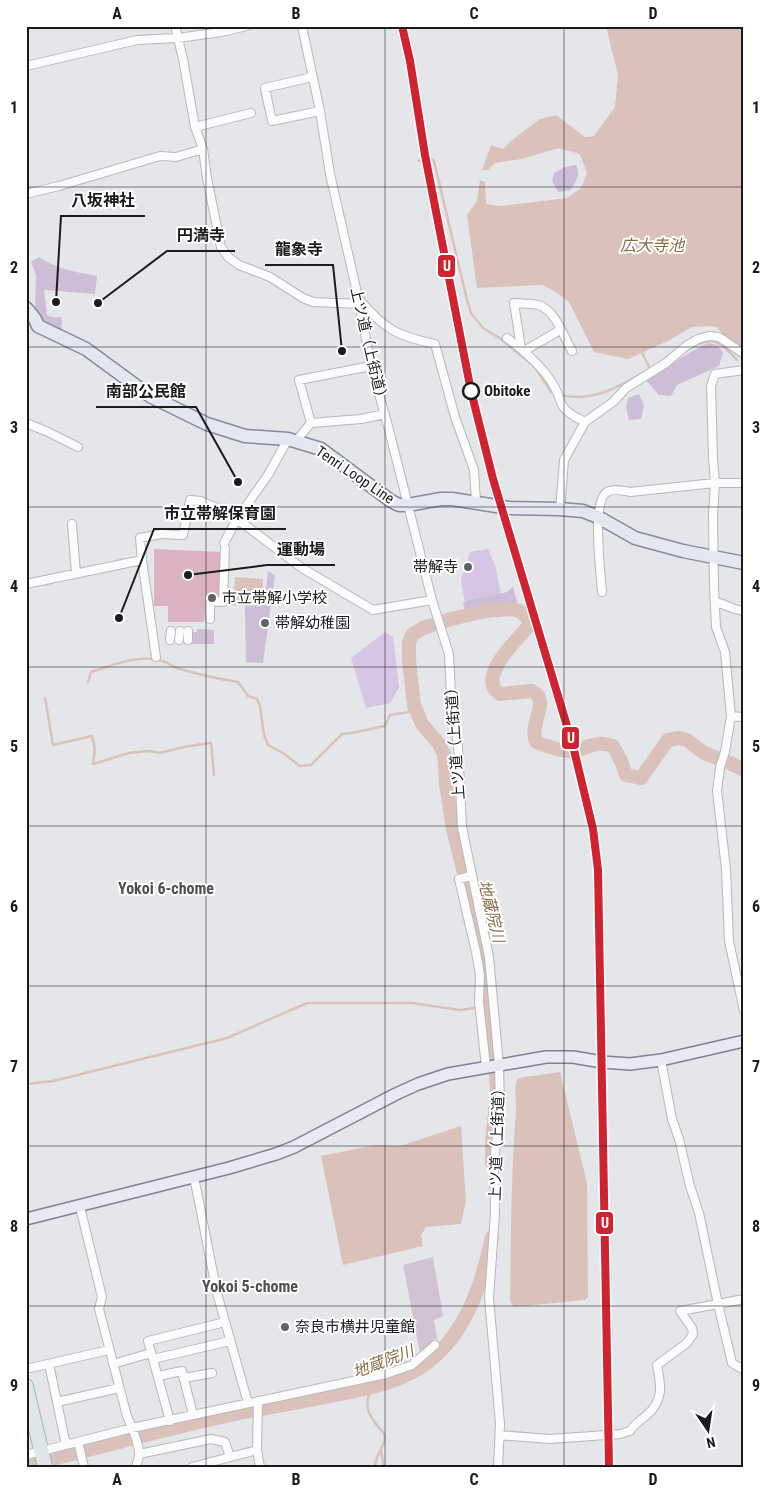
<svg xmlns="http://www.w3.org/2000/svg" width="770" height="1493" font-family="'Roboto Condensed','Noto Sans JP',sans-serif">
	<rect width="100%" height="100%" fill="#e4e6ea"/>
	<path fill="#d5c6e5" d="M488,549L496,568L501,595L465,603L461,580L470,552Z
		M228,595L264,597V607L227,605Z
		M385,632L393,637L399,688L390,703L366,708L351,658Z"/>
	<path fill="#cdbdd7" d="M576,165C581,175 576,182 570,190L558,192L552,181L554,173L565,167Z
		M39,257C57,269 76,272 97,276L95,294L44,290L47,315L55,318L61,317L62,322L61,332L43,325L35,311L36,275L31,262Z
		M708,343L718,345L723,353L719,366L677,385L671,396L659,395L646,380C667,368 686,353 708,343Z
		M639,394L644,406L641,419L629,420L626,406L628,398Z
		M268,571L275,575L263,663L246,662L245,606L264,607Z
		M513,587L518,606L501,603L465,611L463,602L507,592Z
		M197,629L214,630V644H189V632H197Z"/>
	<path fill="#d1c3d1" d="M433,1257L443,1316L434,1320L437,1338L420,1353L403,1265Z"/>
	<path fill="#dbb2c2" d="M154,549L222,552L220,599L206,600L204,622H168V606H154Z"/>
	<path fill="#dac2bb" d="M606,26H744V350L728,340L717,327L708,326L692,327L668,341L628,359L594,352L569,302L554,291L543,285L477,288L467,215L477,201L480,180L485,182L486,204L501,206L567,198L581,188L587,173L580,154L558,148L522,159L495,163L488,170H482L491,145L503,149L512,140L540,119L556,115L585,137L594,136L615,107L618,75Z
		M235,577L263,579L262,593L234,592Z
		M560,1072L587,1183L588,1297L585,1300L514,1307L510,1302C511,1238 511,1175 516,1111C517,1100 513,1088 518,1078Z
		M461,1126L466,1201L461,1224L426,1227L421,1235L423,1246L343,1265L321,1156L375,1145L400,1146Z"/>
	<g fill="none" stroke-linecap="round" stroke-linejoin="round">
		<path stroke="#dac2bb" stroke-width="2.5" d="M419,161L431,159L434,161L467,300L471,313L483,328L501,339L535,367L551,392L555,393
			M686,351C711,334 718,340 737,360
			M561,395C596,403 620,385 650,369L641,350
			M88,682L91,672C111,666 137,654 159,660C166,661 171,666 177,668C197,674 218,679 238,682L248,696L257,699L260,706L264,735L268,745L283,753L300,766L311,765L342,734L352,733L385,726L390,715L416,711
			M45,698L53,745L92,736L95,749L93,764L129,753L149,751L159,753L189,746L211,743L214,775
			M26,1084L53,1081L227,1038L307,1003H412L460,1010L489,1006
			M371,1388C365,1404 366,1411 376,1424C378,1427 382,1430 384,1434C388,1444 374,1455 375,1467
			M381,1451L384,1467"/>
		<path stroke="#dac2bb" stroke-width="14" d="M492,1163V1142L497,1094L496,1076L493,1058L488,983L483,948L453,829L446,784L444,754L439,744L422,724L414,705L409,660V642L412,635L423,628L451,619L486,611L510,609L520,611L528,618L530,625C518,638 475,679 500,694L532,691C552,701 528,723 536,742C544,745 562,752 570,751C587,750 595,739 613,746L621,761L626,775L641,778L668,740L679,738L687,740L704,753L730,763L744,770
			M56,1458C117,1443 178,1426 240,1413C268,1408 297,1402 325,1397C358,1391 402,1383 428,1362C467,1332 482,1283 492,1237
			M26,1465L37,1462"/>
		<g stroke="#b7b8ba" stroke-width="10">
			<path id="street" d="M175,26L183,59L195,127L203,149L207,178L221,247L228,257L239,265L270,277L303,298L313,302L360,304
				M302,26L320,111L330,174L358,297L371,366L388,426L432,600L449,654L451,695L458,746L462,827L489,957L499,1065L500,1106L494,1163L495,1214L489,1298L500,1424L498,1467
				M26,66L137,40L178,38L221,32L247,26
				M312,77L265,88L272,121L320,111
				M195,127L251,113
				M26,194L59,186L160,156L176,157L203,149
				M359,299C384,329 397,336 435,344L455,417L474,470L476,502
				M507,338C526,352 547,370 557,392C560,398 560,404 565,409C570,415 578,418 585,422
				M521,348L514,303C521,304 530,303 538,305C555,309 564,337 572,351
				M524,351L560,330
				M744,370L715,374L711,386L713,458L715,483L713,516L714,587L716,627L725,652L731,716L725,752L720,767L717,791L726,869L729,941L744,1011
				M26,423L48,432L78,447
				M311,423L299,380L371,366
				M296,441L311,423L361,419L385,414
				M560,509L564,460L585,422L613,402L626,388L666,363L686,346L698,339L709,336L719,337L744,354
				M72,524L76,573
				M224,543L237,519L268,475L288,439
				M26,584L142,560
				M602,592C601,575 591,501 607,492C614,488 624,491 630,492L715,483H744
				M715,602C725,604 733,610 744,611
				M210,619V601L223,602L225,548
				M170,640L171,631
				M179,640L180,631
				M188,640V631
				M156,657L142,560L140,538L161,534L183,535L190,500L201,501L223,511L237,519L302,568L373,610L432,600
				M731,716L744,717
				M471,876L459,879L476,952L480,975L479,1002L486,1067
				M194,1177L217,1293L248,1403
				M80,1207L102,1297L99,1309L127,1416C131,1425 140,1445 139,1455C139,1460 136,1462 137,1467
				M744,1299L718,1304L732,1363L744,1370
				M153,1359L230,1341
				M49,1364L66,1445
				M113,1364L151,1353
				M26,1369L109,1350
				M158,1376L182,1371L193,1415
				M184,1378L212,1373
				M258,1401L257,1450L260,1467
				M57,1402L119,1388
				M170,1421L148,1341L225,1322
				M500,1435L550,1439L620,1434L630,1431C634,1424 640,1421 647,1415C664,1400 661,1385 657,1365L687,1343L693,1334L692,1328L680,1311L718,1304L699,1213L690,1186L679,1139L672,1119L661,1060
				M78,1442L84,1467
				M139,1454L211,1439L225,1442L230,1457
				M26,1455L132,1428L386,1374L412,1365L435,1345
				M192,1467L257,1450"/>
		</g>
		<g stroke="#818091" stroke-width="14">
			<path id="secondary" d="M26,1219L229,1168L276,1154L294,1147L396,1094L418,1084L448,1074L546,1057H573L602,1062L630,1064L661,1060L744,1041"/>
		</g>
		<g stroke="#848b9c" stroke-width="15">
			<path id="primary" d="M26,308L35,319L38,326L86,349L150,396L207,424L245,436L288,439L321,449L391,501L399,505H408L441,499H452L509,508L560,509L583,511L598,517L635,538L683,551L744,563"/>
		</g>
		<g stroke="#9eb9b3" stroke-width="16">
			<path id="highway" d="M26,1386L45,1467"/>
		</g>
		<use href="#street" stroke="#fbfbfc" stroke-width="8"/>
		<use href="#secondary" stroke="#eae9f2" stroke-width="11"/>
		<use href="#primary" stroke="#e4e8ee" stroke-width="12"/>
		<use href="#highway" stroke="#dee7e6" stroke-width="14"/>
		<g stroke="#fff" stroke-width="11">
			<path id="rail-1" d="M402,26L410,61L425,155L471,391L493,479L573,746L593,829L598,870L609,1467"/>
		</g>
		<use href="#rail-1" stroke="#d02332" stroke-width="8"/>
	</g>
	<path fill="none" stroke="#1b1b1b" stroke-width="1" stroke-opacity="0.55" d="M206,26V1467M385,26V1467M564,26V1467M26,187H744M26,347H744M26,507H744M26,667H744M26,826H744M26,986H744M26,1146H744M26,1306H744"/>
	<circle fill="#fff" stroke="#1b1b1b" stroke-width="2.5" cx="471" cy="391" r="8"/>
	<g fill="#616263" stroke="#fff" stroke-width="2">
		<circle cx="468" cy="567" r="5"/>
		<circle cx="212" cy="598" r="5"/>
		<circle cx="265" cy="623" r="5"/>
		<circle cx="285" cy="1327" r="5"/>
	</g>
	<g text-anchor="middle" stroke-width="4" stroke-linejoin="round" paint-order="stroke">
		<g font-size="15" fill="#1b1b1b" stroke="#fff">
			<text transform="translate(369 346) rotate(77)" y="5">上ツ道（上街道）</text>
			<text transform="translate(355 475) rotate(34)" y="5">Tenri Loop Line</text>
			<text transform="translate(455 740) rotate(-94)" y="5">上ツ道（上街道）</text>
			<text transform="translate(497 1141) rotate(-88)" y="5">上ツ道（上街道）</text>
		</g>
		<g font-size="15" font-weight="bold" fill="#1b1b1b" stroke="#fff" text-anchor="start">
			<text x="484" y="396">Obitoke</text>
		</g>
		<g font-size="15" fill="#1b1b1b" stroke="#fff" text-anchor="start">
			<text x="458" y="572" text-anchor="end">帯解寺</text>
			<text x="222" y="603">市立帯解小学校</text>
			<text x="275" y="628">帯解幼稚園</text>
			<text x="295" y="1332">奈良市横井児童館</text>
		</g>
		<g font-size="16" font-style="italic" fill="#8b6c49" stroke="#fff">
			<text x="652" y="251">広大寺池</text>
			<text transform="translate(492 911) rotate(76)" y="6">地蔵院川</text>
			<text transform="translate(383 1361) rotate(-21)" y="6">地蔵院川</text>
		</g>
		<g font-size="16" font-weight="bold" fill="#4e4e4e" stroke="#fff">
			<text x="166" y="894">Yokoi 6-chome</text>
			<text x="250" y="1292">Yokoi 5-chome</text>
		</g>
	</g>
	<path fill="none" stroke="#1b1b1b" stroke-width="2" d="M56 302L61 216H145M98 303L167 251H235M342 351L333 265H265M238 482L196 407H96M119 618L154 529H286M188 575L267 565H335"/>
	<g fill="#1b1b1b" stroke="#fff" stroke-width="2">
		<circle cx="56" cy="302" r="5"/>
		<circle cx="98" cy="303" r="5"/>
		<circle cx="342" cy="351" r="5"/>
		<circle cx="238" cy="482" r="5"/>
		<circle cx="119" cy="618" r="5"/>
		<circle cx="188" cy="575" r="5"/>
	</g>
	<g font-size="16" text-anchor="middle" font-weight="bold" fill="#1b1b1b" stroke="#fff" stroke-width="4" stroke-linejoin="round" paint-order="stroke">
		<text x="103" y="206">八坂神社</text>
		<text x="201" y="241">円満寺</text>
		<text x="299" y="255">龍象寺</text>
		<text x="146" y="397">南部公民館</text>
		<text x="220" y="519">市立帯解保育園</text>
		<text x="301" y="555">運動場</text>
	</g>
	<g stroke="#fff" stroke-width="2">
		<rect x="437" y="254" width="19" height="24" rx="5" fill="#d02332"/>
		<rect x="561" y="726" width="19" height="24" rx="5" fill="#d02332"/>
		<rect x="595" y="1211" width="19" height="24" rx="5" fill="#d02332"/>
	</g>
	<g font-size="14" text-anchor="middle" font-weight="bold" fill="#fff">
		<text x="447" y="271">U</text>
		<text x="571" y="743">U</text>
		<text x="605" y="1228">U</text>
	</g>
	<rect width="770" height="1493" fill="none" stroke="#ffffff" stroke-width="55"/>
	<g transform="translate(708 1430) rotate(167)" stroke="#ffffff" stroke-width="4" paint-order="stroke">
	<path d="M0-4L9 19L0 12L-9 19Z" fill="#1b1b1b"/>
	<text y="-8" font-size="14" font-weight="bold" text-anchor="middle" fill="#1b1b1b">N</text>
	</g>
	<rect x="28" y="28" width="714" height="1438" fill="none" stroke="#1b1b1b" stroke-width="2"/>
	<g font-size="16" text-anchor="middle" font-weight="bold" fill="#1b1b1b">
		<text x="117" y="19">A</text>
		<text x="296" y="19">B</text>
		<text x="474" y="19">C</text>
		<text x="653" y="19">D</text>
		<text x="14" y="113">1</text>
		<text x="756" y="113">1</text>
		<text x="14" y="273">2</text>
		<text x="756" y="273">2</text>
		<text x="14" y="433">3</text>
		<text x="756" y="433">3</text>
		<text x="14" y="592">4</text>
		<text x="756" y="592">4</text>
		<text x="14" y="752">5</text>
		<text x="756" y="752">5</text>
		<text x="14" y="912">6</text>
		<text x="756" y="912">6</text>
		<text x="14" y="1072">7</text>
		<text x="756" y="1072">7</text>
		<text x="14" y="1232">8</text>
		<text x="756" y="1232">8</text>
		<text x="14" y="1391">9</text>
		<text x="756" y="1391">9</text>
		<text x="117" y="1485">A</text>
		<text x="296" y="1485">B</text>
		<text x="474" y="1485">C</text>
		<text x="653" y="1485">D</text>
	</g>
</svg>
